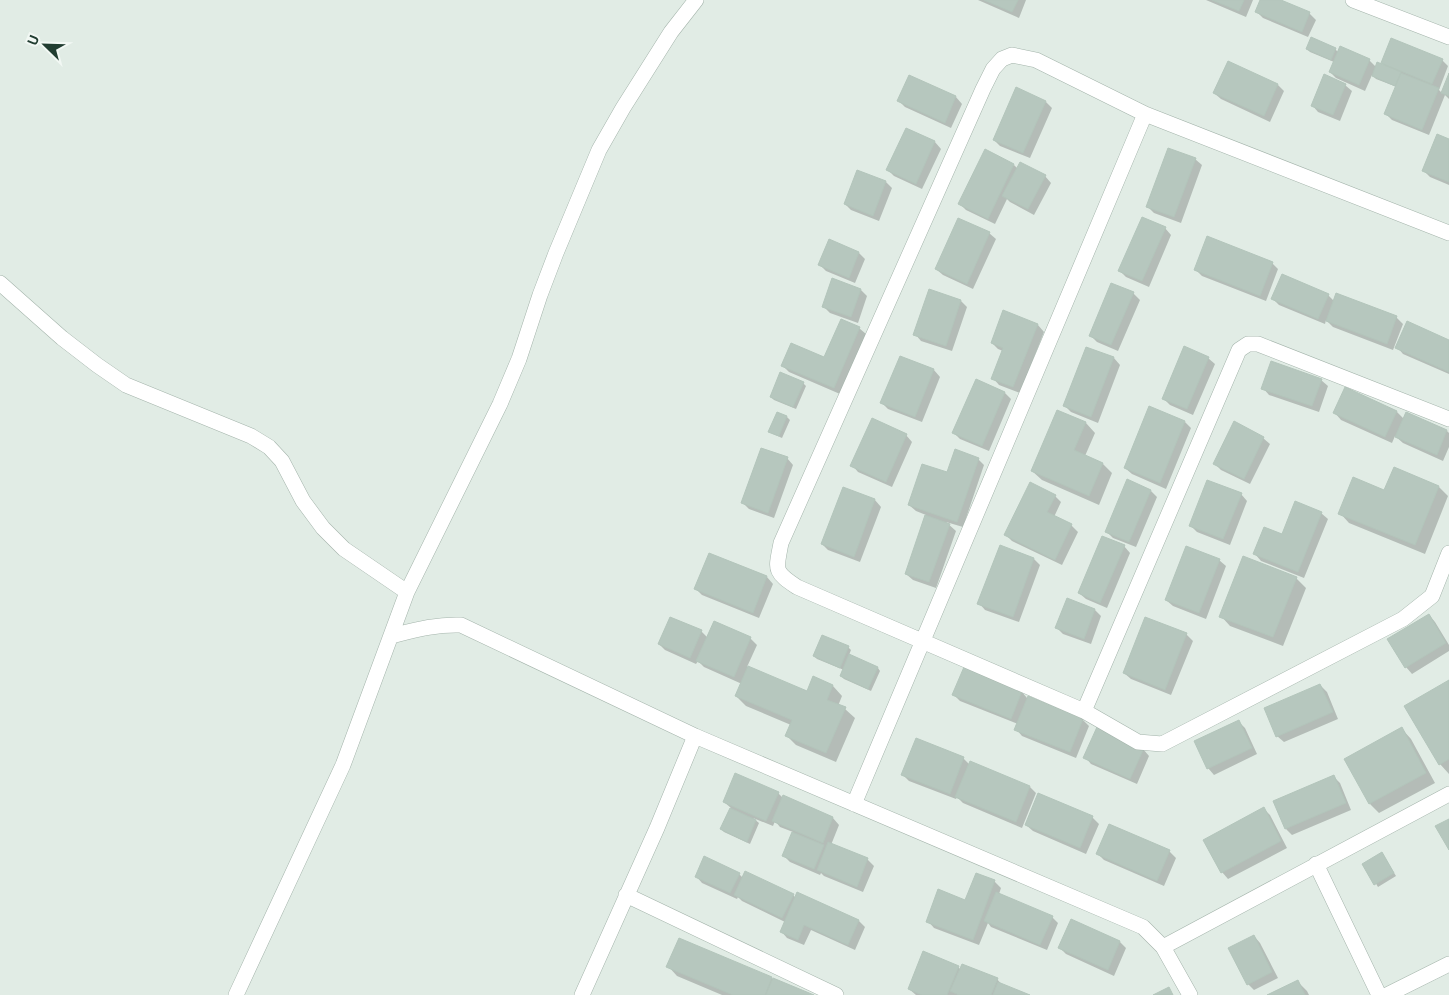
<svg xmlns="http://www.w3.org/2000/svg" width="1449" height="995" font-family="Ubuntu,sans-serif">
	<rect width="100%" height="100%" fill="#e1ece5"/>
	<path fill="#0003" d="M978,0H1026L1019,18Z
		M1206,0H1253L1246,17Z
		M1262,0H1278L1309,13L1316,20L1308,37L1263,18L1257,12Z
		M1307,49H1335L1338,52L1369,60L1377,68H1387L1382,63L1442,60L1448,66L1439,90L1442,93L1449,76V99L1445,95L1429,135L1392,120L1386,114L1397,87L1376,79L1372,75L1365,91L1336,78L1330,72L1334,62L1310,52Z
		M1228,62L1278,85L1284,91L1270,122L1221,99L1214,93Z
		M909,77L956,97L962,104L951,128L905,107L899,101Z
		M1345,85L1352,91L1340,121L1318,112L1312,105Z
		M1046,102L1052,108L1030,158L1000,146L994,140Z
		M907,129L935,142L941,149L922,189L894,176L888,170Z
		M1449,141V185L1430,177L1424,171Z
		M1195,159L1202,165L1181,223L1154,213L1148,207Z
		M1014,165L1018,169L1045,176L1051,183L1034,215L1010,202L1007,199L995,224L966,210L960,204Z
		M886,182L892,188L879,221L851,210L845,204Z
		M1165,228L1171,235L1149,287L1126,277L1119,270Z
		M989,233L996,239L973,289L943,275L936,269Z
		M829,241L859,253L865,259L855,283L826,271L819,264Z
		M1272,263L1278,269L1266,301L1202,276L1196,270Z
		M833,280L861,290L867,296L858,323L830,313L824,307Z
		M1133,293L1140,300L1118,351L1097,342L1090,335Z
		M1328,295L1334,301L1396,317L1403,324L1393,350L1333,327L1326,320L1325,324L1279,305L1273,299Z
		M961,301L967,307L952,351L921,341L915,334Z
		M1004,312L1038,325L1044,332L1020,393L999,385L993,378L1003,351L998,349L992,343Z
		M859,328L866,334L840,394L789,372L783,366L825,358Z
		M1449,341V374L1403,354L1397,347Z
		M1087,348L1114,358L1120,365L1098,423L1071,412L1065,406Z
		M900,357L934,370L940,377L922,422L888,409L882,403Z
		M1208,358L1215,364L1193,415L1170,405L1163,398Z
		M1321,380L1328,386L1319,412L1269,395L1263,388Z
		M976,381L1005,393L1011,399L989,451L960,439L954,433Z
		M803,383L806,386L796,409L774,400L771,397Z
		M1345,389L1397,412L1404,419L1447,431L1449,433V447L1443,461L1403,443L1395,436L1392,443L1341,420L1335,413Z
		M1057,412L1086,423L1095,433L1085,456L1103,464L1112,473L1099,505L1042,480L1032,471Z
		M778,413L787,417L790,420L782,438L773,434L770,432Z
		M1185,422L1191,428L1166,489L1132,474L1125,468Z
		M906,435L912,442L892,487L858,472L852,465Z
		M1263,438L1270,444L1250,484L1221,470L1214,463Z
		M787,458L793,465L774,518L749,509L743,503Z
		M978,459L984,465L963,527L946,522L956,531L936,588L913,580L906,574L926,515L916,511L909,505L947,474Z
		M1439,487L1448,496L1425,554L1349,523L1340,513L1385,491Z
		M843,488L875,500L881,507L860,562L828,550L822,544Z
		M1151,491L1157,497L1136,547L1113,538L1106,531Z
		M1241,494L1247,501L1230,545L1197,532L1191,526Z
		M1055,496L1061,502L1054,517L1071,525L1078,532L1062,565L1012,541L1006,535Z
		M1321,513L1328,519L1304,578L1261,561L1255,554L1283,535Z
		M1000,546L1034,559L1040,565L1019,622L985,610L979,603Z
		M1124,546L1130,553L1107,608L1086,599L1079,593Z
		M710,555L767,577L773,584L759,618L702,595L696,589Z
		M1219,560L1226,566L1206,619L1173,606L1166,600Z
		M1296,578L1306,588L1283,646L1230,626L1221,616Z
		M1068,600L1095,610L1101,616L1091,644L1063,634L1057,628Z
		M1429,615L1435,622L1449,645V651L1412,674L1406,667Z
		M671,618L701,631L708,638H750L757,645L747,667L807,693L814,678L833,686L842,696L838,706L845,709L855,718L836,762L796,745L787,736L791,725L746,706L736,696L742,684L704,667L698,661L696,664L665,650L659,644Z
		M1186,634L1193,641L1171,695L1131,679L1124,673Z
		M848,647L851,650L849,655L878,668L880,671L871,691L844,679L841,676L844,670L817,659L814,656Z
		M1449,681V774L1440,764Z
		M1320,685L1327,692L1338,719L1284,742L1277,736Z
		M1022,692L1027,698L1083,720L1089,726L1076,758L1022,736L1016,729L1018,724L960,701L954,695Z
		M1239,722L1245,728L1257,754L1214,775L1208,768Z
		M1402,729L1411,739L1435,783L1379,813L1370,804Z
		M1143,749L1149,756L1137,784L1091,764L1085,757Z
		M963,758L970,765L971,763L1030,787L1036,793L1022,828L963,803L957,797L956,799L909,781L903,775Z
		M1334,777L1340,783L1351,810L1292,835L1286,829L1275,802Z
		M778,793L783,798L784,797L833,818L839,825L831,845L868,860L874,866L863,892L824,876L821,873L820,875L790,862L784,856L793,832L780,827L775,821L773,826L753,818L759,823L750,844L724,832L721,829L731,808L724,802Z
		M1263,808L1270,815L1287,848L1228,879L1222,872Z
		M1092,817L1099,824L1086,854L1033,831L1026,825Z
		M1110,825L1170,852L1176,858L1164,886L1104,860L1098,854Z
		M1382,853L1396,876L1378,887L1364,864Z
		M739,874L743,878L793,895L796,898L798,894L859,921L865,927L855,950L811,930L804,945L787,938L781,931L785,922L742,901L738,897L737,899L702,883L696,876Z
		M976,875L995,882L1001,888L999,894L1052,917L1058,923L1047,950L991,927L988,923L979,945L934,928L928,921L966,901Z
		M1071,921L1120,942L1126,948L1114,976L1066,954L1060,948Z
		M1254,936L1260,943L1278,978L1254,990L1248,984Z
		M679,939L811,995H722L677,976L668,966Z
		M958,967L960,969L997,979L1003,986L1027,995H916L909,989Z
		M1297,981L1307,991L1309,995H1270Z"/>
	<path fill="#b6c7be" stroke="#b3c5bb" d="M984,0H1018L1012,12Z
		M1212,0H1244L1239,11Z
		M1260,0H1281L1310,12L1302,32L1255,12Z
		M1311,37L1336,48L1331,60L1306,49Z
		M1391,38L1443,59L1432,84L1381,63Z
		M1340,46L1370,59L1359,85L1329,72Z
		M1228,61L1278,84L1264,116L1213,93Z
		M1377,62L1401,72L1395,86L1372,76Z
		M1401,73L1439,88L1422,130L1384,114Z
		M1449,73V96L1441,93Z
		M1324,74L1346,84L1333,115L1311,106Z
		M909,75L956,96L945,123L897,101Z
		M1016,87L1046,101L1023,153L993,140Z
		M906,128L935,141L916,184L886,170Z
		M1437,134L1449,139V182L1422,171Z
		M1168,148L1196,158L1174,217L1146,207Z
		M985,149L1014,164L988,219L958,204Z
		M1020,162L1046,175L1028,209L1002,196Z
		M857,170L886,181L873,216L844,204Z
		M1142,217L1166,227L1142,281L1118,271Z
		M958,218L990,232L967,284L935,269Z
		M1207,236L1273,262L1260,296L1194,270Z
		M829,239L859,252L849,278L818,265Z
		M1282,274L1329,294L1318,319L1271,299Z
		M832,278L861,289L851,317L822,307Z
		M1111,283L1134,292L1111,345L1089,336Z
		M929,289L961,300L946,346L913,335Z
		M1336,293L1397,316L1387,344L1326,321Z
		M1003,310L1038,324L1013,387L991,379L1003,348L991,343Z
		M841,319L860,327L834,388L781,366L791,343L824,357Z
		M1407,321L1449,340V372L1395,348Z
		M1184,346L1209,357L1187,409L1162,399Z
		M1086,347L1114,357L1091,417L1063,406Z
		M900,356L934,369L915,417L880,403Z
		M1271,361L1322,379L1312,406L1261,389Z
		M780,372L804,382L793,407L770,397Z
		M976,379L1005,392L982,446L952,433Z
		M1345,387L1397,411L1385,437L1333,413Z
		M1149,406L1185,421L1160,483L1124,468Z
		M1057,410L1086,422L1074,450L1103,463L1089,496L1031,471Z
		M777,412L787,416L779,436L768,432Z
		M1406,412L1447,430L1437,455L1395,437Z
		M872,418L907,434L886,482L850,466Z
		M1234,421L1264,437L1244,479L1213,464Z
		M761,448L788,457L768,513L741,503Z
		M955,449L979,458L957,522L908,505L922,464L947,472Z
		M1394,467L1439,486L1415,545L1338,514L1353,477L1384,490Z
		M1127,479L1151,490L1129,542L1105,532Z
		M1207,480L1242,493L1223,539L1189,526Z
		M1030,482L1056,495L1047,512L1072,524L1055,560L1004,535Z
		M843,487L875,499L854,557L821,544Z
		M1295,501L1322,512L1298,572L1253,554L1264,527L1282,534Z
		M925,515L950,524L929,582L905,574Z
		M1102,536L1125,545L1100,603L1078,593Z
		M1000,545L1034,558L1013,617L977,604Z
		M1186,546L1220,559L1199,613L1165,600Z
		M709,553L767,576L753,613L694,589Z
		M1243,556L1297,577L1273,637L1219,617Z
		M1067,598L1095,609L1084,639L1055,628Z
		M1429,614L1446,643L1405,668L1387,639Z
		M670,617L702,630L690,658L658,644Z
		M1145,617L1187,633L1165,690L1123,673Z
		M714,621L751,637L734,677L696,661Z
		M822,635L849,646L840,668L813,656Z
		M849,654L878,667L868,689L840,676Z
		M748,666L807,691L813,676L833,685L827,700L846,707L826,753L785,736L792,720L735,696Z
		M964,667L1022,691L1011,719L952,695Z
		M1449,680V759L1439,765L1404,706Z
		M1320,684L1333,712L1276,737L1264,708Z
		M1028,696L1083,719L1070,752L1014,730Z
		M1239,720L1252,748L1207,769L1194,741Z
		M1097,727L1144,748L1130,779L1083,758Z
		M1402,727L1426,773L1369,804L1344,759Z
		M916,738L964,757L950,794L901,775Z
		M970,761L1030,786L1016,822L955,797Z
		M735,773L779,792L766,821L723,802Z
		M1334,775L1346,803L1285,829L1273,801Z
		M1038,793L1093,816L1080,848L1025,825Z
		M783,795L833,817L823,843L772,821Z
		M1264,807L1281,841L1221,873L1203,840Z
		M730,808L756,820L747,842L720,829Z
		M1449,819V850L1435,826Z
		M1109,824L1170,850L1157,881L1096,854Z
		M792,832L824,845L814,869L782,856Z
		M828,842L868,858L857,887L817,870Z
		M1382,852L1394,873L1374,885L1362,864Z
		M704,856L740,873L730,893L695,877Z
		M745,871L794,894L782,918L734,895Z
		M976,873L995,880L973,940L926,922L938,889L965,900Z
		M797,892L859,920L848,945L804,925L798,940L780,932Z
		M996,892L1053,916L1040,945L984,921Z
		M1071,919L1120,941L1108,970L1058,948Z
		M1254,935L1272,972L1247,985L1228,948Z
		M679,938L772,977L765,995H733L666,967Z
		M923,951L959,966L947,995H922L908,989Z
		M962,964L998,978L991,995H959L950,991Z
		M773,978L814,995H766Z
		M1298,980L1305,995H1267Z
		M998,982L1030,995H993Z
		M1169,987L1173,995H1153Z"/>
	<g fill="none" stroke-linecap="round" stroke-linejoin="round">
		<g stroke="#a4b4ab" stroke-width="16">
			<path id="minor" d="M1353,0L1449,37
				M1449,233L1145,114L1036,60L1012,55L1002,59L993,69L983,89L781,543C776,570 773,571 797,587L1084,711L1138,742L1162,744L1403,619L1432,596L1449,553
				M0,283L62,338L97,365L126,385L251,436L269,447L282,461L303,501L323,528L344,549L407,592
				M391,636C415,630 436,624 461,625L695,736L1143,927L1163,947L1190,995
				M1084,711L1239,350L1248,344H1258L1449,419
				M854,804L1145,114
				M1316,864L1379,995
				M626,895L836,995
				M1163,947L1449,794
				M236,995L343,765L407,592L500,404L519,359L540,295L556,253L599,150L623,108L671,32L696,0
				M582,995L657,828L695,736
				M1387,995L1449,964"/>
		</g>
		<use href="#minor" stroke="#fff" stroke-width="15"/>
	</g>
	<g transform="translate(45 45) rotate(293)" stroke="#f2f8f4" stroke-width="4" paint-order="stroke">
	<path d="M0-4L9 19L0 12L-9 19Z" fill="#213d31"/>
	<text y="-8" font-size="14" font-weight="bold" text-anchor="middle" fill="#213d31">U</text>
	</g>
</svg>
